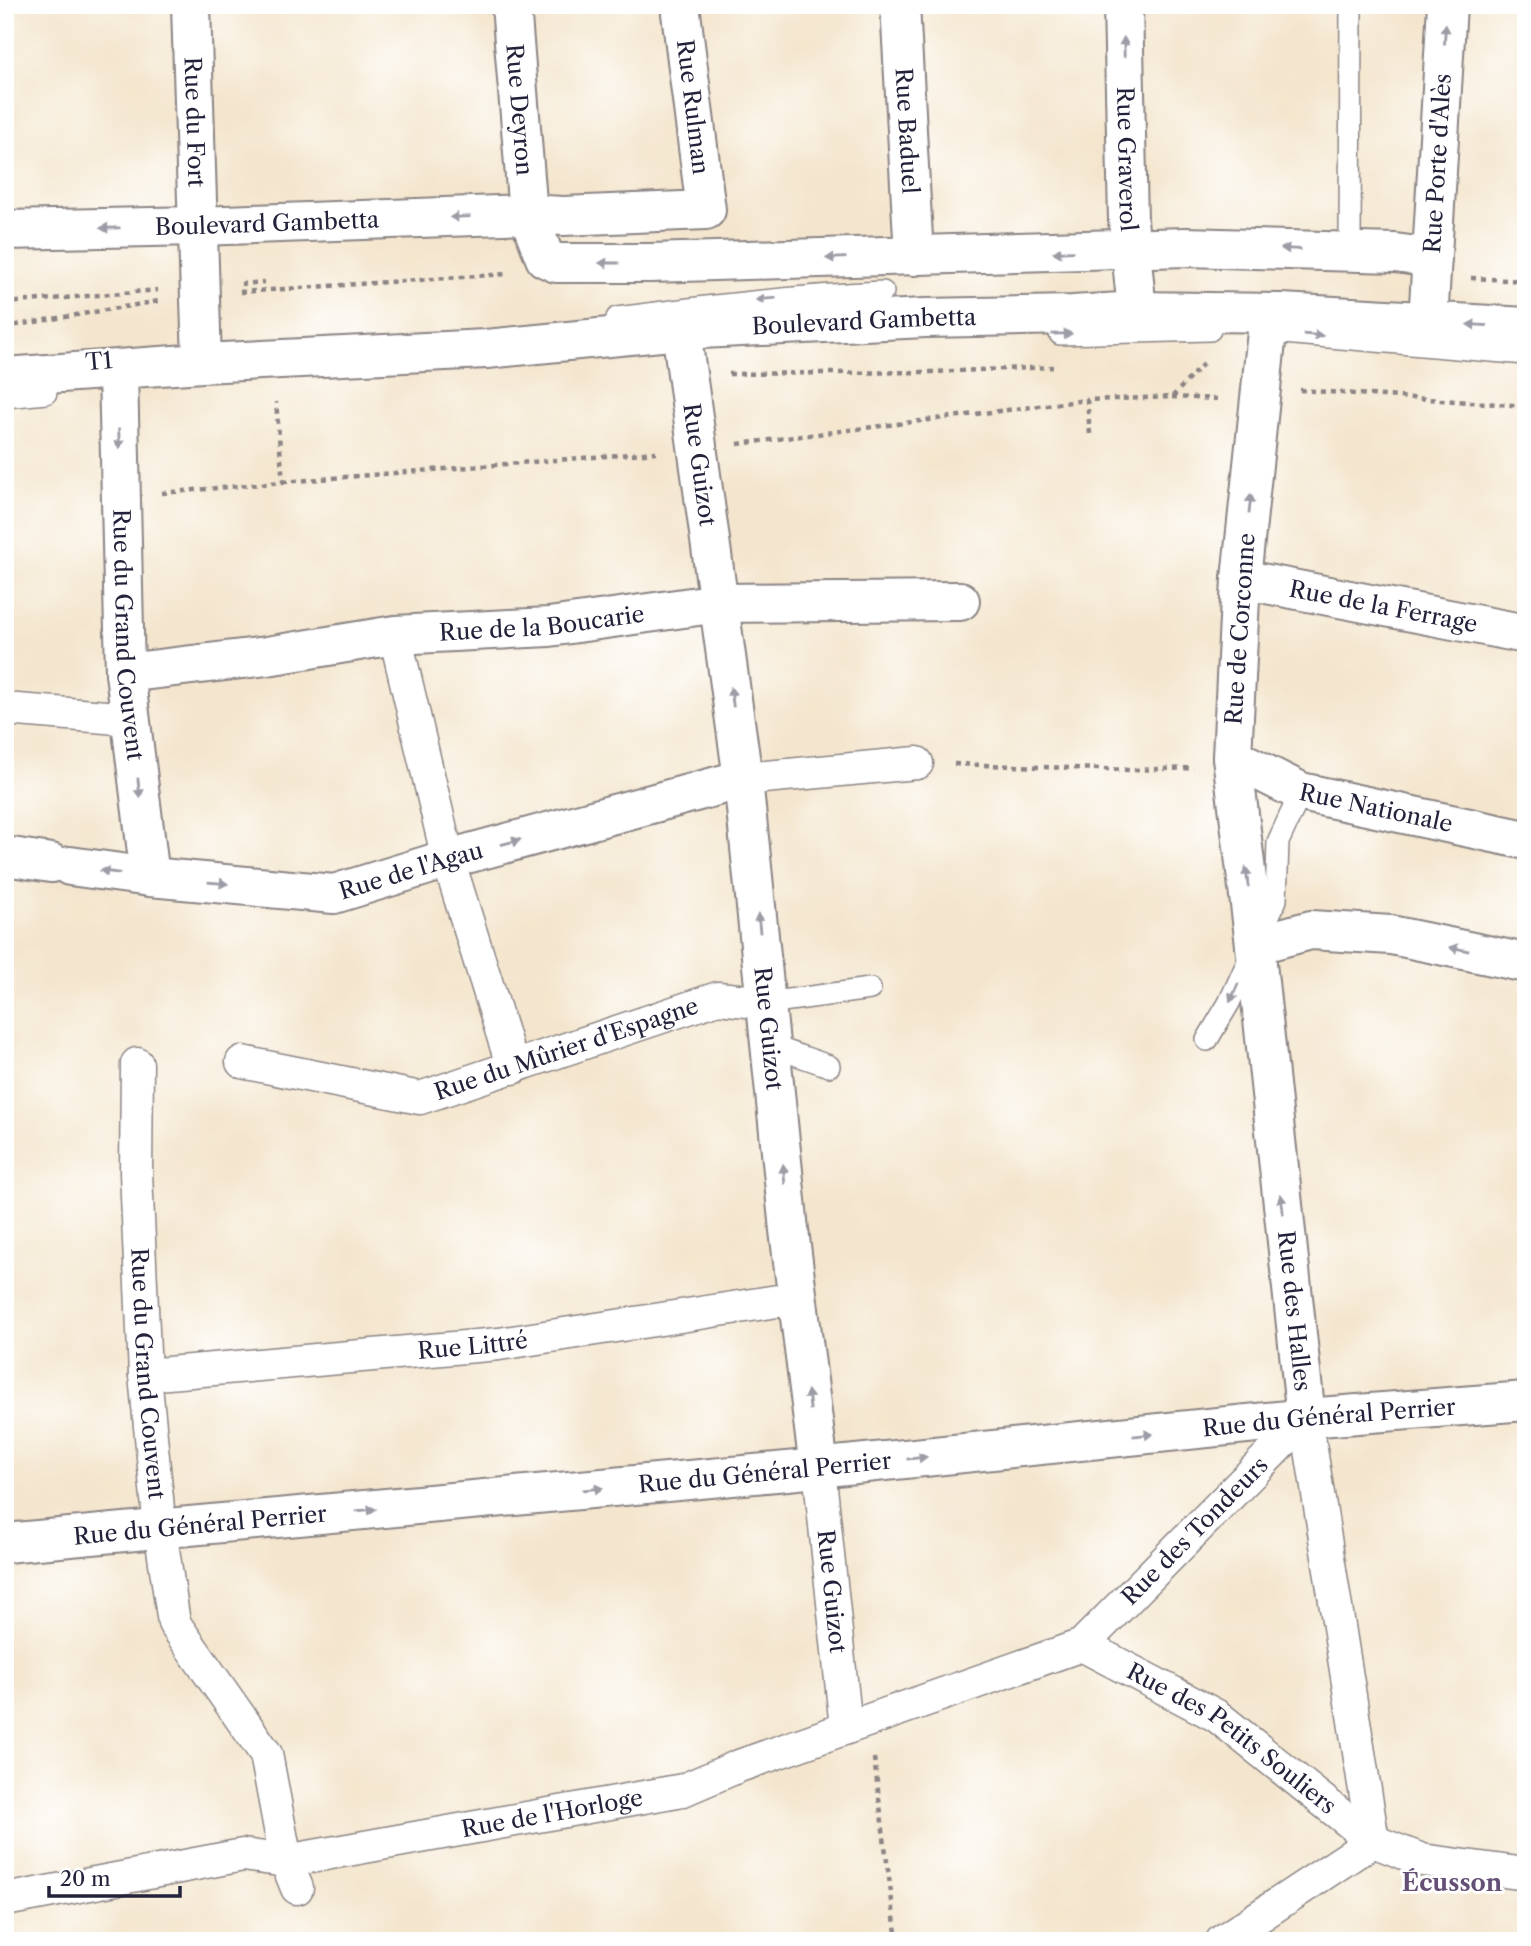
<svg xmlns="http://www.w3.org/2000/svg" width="1531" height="1946" font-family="'Libre Caslon Text',serif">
	<rect width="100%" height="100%" fill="#fff"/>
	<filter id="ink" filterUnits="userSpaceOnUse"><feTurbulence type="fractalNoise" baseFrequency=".0143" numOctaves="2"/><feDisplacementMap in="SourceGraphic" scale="14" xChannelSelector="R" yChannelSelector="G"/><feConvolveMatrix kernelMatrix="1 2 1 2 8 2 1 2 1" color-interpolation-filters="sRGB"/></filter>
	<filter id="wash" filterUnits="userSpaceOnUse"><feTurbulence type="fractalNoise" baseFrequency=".00686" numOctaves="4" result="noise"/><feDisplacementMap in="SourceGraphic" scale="28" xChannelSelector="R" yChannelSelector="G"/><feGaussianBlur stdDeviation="1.57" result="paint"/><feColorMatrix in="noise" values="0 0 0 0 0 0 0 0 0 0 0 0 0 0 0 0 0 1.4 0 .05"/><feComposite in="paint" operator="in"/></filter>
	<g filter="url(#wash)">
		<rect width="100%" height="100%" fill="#f4e6ce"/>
	</g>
	<g filter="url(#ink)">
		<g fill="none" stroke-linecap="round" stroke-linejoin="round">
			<g stroke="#8b8484" stroke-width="24">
				<path id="service" d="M1350,251L1351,5
					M617,318C706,306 794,296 883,292
					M1259,331L1526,354
					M1060,334L1210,330
					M5,397L46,393
					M767,1003L870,989
					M1207,1040L1229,1003L1276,900L1278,842L1301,792
					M771,1046L829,1066"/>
			</g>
			<g stroke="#8b8484" stroke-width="35">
				<g id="pedestrian">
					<path d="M395,635L448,859L513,1068"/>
					<path d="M5,709L131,719"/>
					<path d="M743,779L917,763"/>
					<path id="s1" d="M242,1062L420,1098L718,998L767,1003"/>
					<path id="s2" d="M137,1064L136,1173L145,1375L160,1529L174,1623L266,1754L286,1861L297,1888"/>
					<path id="s3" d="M145,1375L499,1344L797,1298"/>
					<path d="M1306,1418L1373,1841"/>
					<path id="s4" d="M819,1468L846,1728"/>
					<path id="s5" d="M1082,1645L1217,1716L1373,1841L1422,1860L1526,1874"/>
					<path id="s6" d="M5,1900L243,1855L286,1861L683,1790L739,1766L1082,1645L1306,1418"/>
					<path d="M1222,1941L1373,1841"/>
				</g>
			</g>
			<g stroke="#8b8484" stroke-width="42">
				<g id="minor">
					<path id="s7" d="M191,5L202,363"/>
					<path id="s8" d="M511,5L528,214L545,258L556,263H650L1186,247L1395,253L1432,258"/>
					<path id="s9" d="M900,5L914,256"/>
					<path id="s10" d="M1123,5L1128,220L1137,311"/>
					<path id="s11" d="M5,230L199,226L528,214L563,216L706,210L680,5"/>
					<path id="s12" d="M1269,313L1241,579L1232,757L1255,945L1306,1418"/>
					<path id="s13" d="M1428,322L1447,5"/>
					<path id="s14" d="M681,330L743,779L789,1230L819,1468"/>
					<path id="s15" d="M118,371L125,673L150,877"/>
					<path id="s16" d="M1241,579L1526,634"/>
					<path id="s17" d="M125,673L267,656L395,635L549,627L719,603L960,601"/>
					<path id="s18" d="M1232,757L1301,792L1526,840"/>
					<path d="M5,856L51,863"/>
					<path id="s19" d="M70,866L150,877L334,894L448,859L743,779"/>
					<path d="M1255,945L1311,930L1391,935L1526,963"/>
					<path id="s20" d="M5,1543L787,1471L1306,1418L1526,1401"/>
				</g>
			</g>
			<g stroke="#8b8484" stroke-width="42">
				<g id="tertiary">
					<path id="s21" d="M5,377L202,363L486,349L681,330L925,318L1073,315L1137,311L1282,313L1526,327"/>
				</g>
			</g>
			<path stroke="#8b8484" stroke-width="4.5" stroke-dasharray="5 5" stroke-linecap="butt" d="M1471,278L1526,281
				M241,284L264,282
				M240,292L507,274
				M5,303L158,290
				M5,327L159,301
				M729,374L931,372L1053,367
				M1300,390L1526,406
				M1172,397L1220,399
				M1090,434L1087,400L1172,397L1203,364
				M738,444L1087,400
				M283,482L656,452
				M162,493L283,482L276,402
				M954,764L1131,770L1194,768
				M874,1758L897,1941"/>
			<use href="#service" stroke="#fff" stroke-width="21"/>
			<use href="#pedestrian" stroke="#fff" stroke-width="32"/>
			<use href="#minor" stroke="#fff" stroke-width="38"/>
			<use href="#tertiary" stroke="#fff" stroke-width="38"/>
		</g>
		<defs><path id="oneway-solid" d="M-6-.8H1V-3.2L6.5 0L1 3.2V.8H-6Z" transform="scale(1.75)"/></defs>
		<g fill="#9c9ca7">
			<use href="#oneway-solid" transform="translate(1445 34) rotate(-87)"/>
			<use href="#oneway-solid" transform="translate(1124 47) rotate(-91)"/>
			<use href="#oneway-solid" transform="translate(460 217) rotate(178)"/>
			<use href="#oneway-solid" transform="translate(110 228) rotate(179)"/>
			<use href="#oneway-solid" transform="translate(1291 249) rotate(-178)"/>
			<use href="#oneway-solid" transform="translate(1063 252) rotate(178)"/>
			<use href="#oneway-solid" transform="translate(836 258) rotate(178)"/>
			<use href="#oneway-solid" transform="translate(609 263) rotate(-180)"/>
			<use href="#oneway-solid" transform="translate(766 299) rotate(175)"/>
			<use href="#oneway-solid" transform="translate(1477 325) rotate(-177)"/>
			<use href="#oneway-solid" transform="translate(1062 334) rotate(-1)"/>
			<use href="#oneway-solid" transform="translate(1313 335) rotate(5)"/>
			<use href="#oneway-solid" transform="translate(119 439) rotate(88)"/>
			<use href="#oneway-solid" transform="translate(1250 504) rotate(-84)"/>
			<use href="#oneway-solid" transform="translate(732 697) rotate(-98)"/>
			<use href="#oneway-solid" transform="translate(139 788) rotate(83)"/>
			<use href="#oneway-solid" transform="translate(511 842) rotate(-15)"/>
			<use href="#oneway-solid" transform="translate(110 872) rotate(-172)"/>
			<use href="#oneway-solid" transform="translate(1247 877) rotate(-97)"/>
			<use href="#oneway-solid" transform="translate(218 883) rotate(5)"/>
			<use href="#oneway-solid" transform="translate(759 923) rotate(-96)"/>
			<use href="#oneway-solid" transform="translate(1459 949) rotate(-168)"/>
			<use href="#oneway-solid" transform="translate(1234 993) rotate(114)"/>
			<use href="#oneway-solid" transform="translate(784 1174) rotate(-95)"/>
			<use href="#oneway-solid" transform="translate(1282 1204) rotate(-97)"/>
			<use href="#oneway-solid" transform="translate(809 1400) rotate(-97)"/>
			<use href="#oneway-solid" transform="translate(1143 1435) rotate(-6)"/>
			<use href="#oneway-solid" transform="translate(917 1458) rotate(-6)"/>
			<use href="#oneway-solid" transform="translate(593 1489) rotate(-5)"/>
			<use href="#oneway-solid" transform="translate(366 1510) rotate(-5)"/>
		</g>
	</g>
	<g text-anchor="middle" stroke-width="6" stroke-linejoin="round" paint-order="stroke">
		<g font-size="23" fill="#22223b" stroke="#fff">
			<text transform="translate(693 107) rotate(83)" y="8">Rue Rulman</text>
			<text dy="8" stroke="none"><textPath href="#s8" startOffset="105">Rue Deyron</textPath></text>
			<text dy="8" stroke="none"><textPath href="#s7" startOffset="117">Rue du Fort</textPath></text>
			<text dy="8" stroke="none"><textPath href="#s9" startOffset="126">Rue Baduel</textPath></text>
			<text dy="8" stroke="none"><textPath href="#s10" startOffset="154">Rue Graverol</textPath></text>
			<text dy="8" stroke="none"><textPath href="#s13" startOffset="159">Rue Porte d'Alès</textPath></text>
			<text dy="8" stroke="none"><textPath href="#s11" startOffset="262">Boulevard Gambetta</textPath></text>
			<text dy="8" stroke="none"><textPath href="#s21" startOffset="861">Boulevard Gambetta</textPath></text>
			<text transform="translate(99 361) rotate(-5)" y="8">T1</text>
			<text dy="8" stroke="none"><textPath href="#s14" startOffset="136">Rue Guizot</textPath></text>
			<text dy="8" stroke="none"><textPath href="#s16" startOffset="145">Rue de la Ferrage</textPath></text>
			<text dy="8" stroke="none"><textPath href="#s17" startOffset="420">Rue de la Boucarie</textPath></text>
			<text transform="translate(1240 629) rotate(-86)" y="8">Rue de Corconne</text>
			<text dy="8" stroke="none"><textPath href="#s15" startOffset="264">Rue du Grand Couvent</textPath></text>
			<text dy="8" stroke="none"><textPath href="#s18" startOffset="154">Rue Nationale</textPath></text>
			<text dy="8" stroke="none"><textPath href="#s19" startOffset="346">Rue de l'Agau</textPath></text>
			<text dy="8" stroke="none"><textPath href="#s14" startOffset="704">Rue Guizot</textPath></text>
			<text dy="8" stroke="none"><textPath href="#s1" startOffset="336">Rue du Mûrier d'Espagne</textPath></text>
			<text dy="8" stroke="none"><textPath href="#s12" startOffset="1003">Rue des Halles</textPath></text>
			<text dy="8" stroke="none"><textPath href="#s3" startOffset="329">Rue Littré</textPath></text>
			<text dy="8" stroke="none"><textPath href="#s2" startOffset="310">Rue du Grand Couvent</textPath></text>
			<text dy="8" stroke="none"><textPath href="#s20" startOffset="1330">Rue du Général Perrier</textPath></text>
			<text dy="8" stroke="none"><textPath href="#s20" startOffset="763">Rue du Général Perrier</textPath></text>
			<text dy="8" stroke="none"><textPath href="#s20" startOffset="196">Rue du Général Perrier</textPath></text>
			<text dy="8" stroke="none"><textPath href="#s6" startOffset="1274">Rue des Tondeurs</textPath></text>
			<text dy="8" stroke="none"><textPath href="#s4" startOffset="124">Rue Guizot</textPath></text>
			<text dy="8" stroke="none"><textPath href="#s5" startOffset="177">Rue des Petits Souliers</textPath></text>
			<text dy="8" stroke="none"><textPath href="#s6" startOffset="556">Rue de l'Horloge</textPath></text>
		</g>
		<g font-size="24" font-weight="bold" fill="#645074" stroke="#fff">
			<text x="1452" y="1891">Écusson</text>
		</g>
	</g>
	<rect width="1531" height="1946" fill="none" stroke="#fff" stroke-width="28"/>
	<path d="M49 1886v10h131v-10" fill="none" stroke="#22223b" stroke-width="3.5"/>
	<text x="60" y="1886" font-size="21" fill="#22223b" stroke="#ffffff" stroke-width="5" paint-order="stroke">20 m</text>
</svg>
